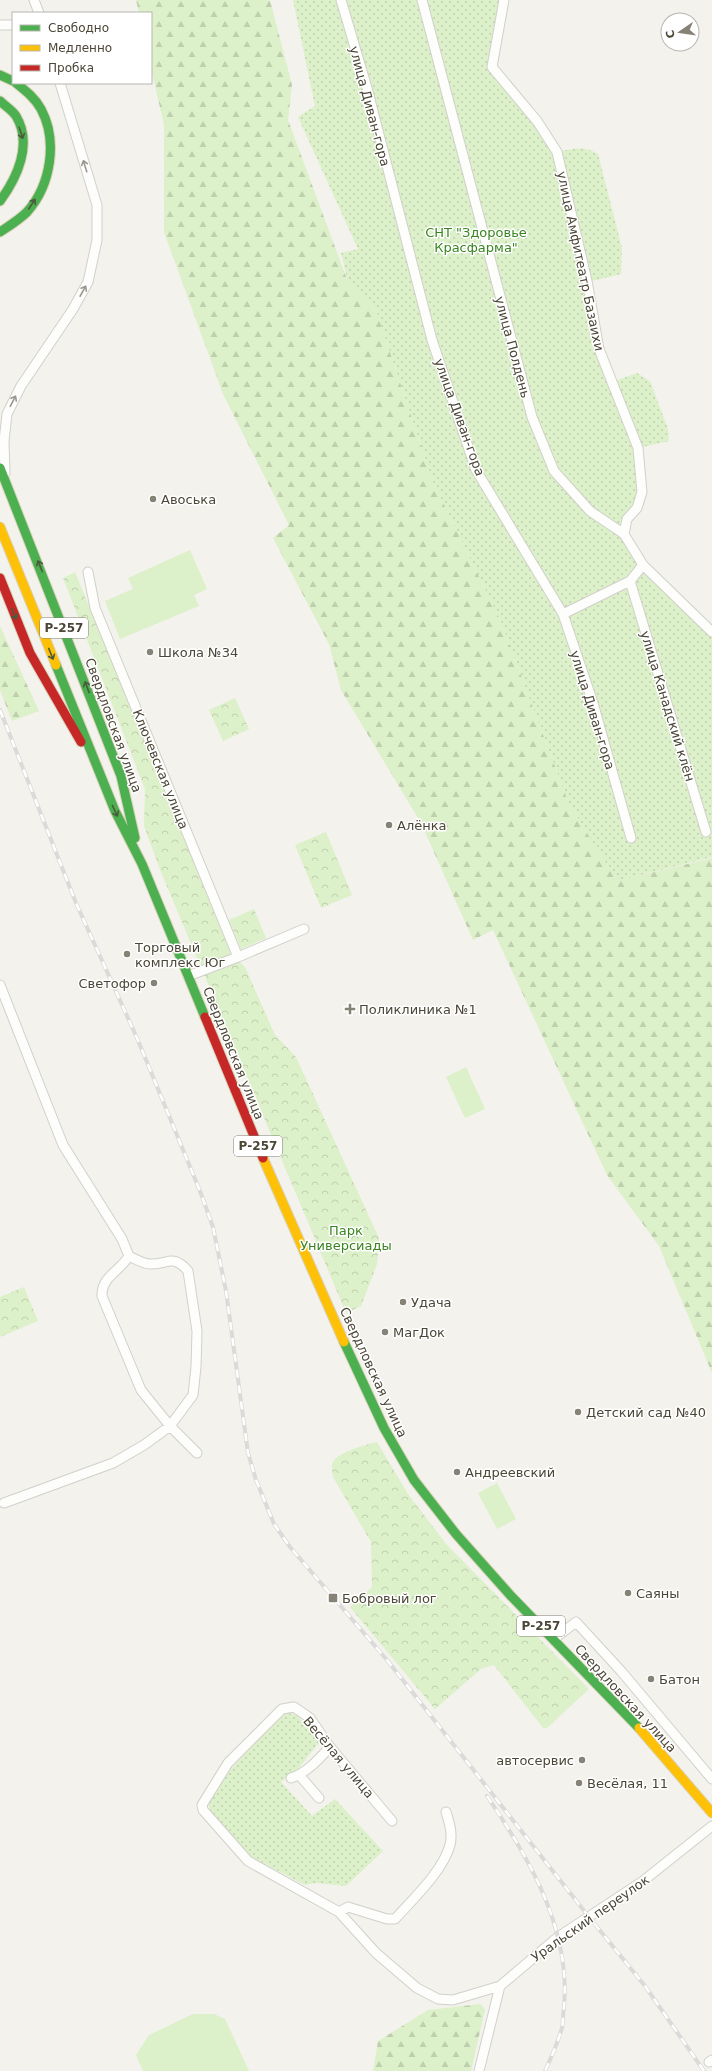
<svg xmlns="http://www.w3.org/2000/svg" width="712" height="2071" font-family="'DejaVu Sans',sans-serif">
	<defs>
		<pattern id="grass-dots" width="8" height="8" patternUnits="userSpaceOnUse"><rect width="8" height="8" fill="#dcf0ca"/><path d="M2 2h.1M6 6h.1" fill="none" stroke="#becfae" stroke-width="1.8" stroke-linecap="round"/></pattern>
		<pattern id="forest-firs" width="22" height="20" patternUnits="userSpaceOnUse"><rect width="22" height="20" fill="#dcf0ca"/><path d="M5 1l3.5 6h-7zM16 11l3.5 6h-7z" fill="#becfae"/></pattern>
		<pattern id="park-crowns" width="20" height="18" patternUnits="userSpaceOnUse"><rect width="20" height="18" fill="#dcf0ca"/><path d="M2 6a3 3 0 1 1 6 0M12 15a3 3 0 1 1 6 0" fill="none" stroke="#becfae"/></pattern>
	</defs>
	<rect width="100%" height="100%" fill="#f3f2ec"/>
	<path fill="url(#grass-dots)" d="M293,0H504L492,67L557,152C572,149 584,145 598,154L622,248L621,274L588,282L599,349L612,382L637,373L650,381L668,429L669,441L638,448L642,492L624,534L643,565L712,632V857L617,881L569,804L501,622L433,482L376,310L348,282L341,253L358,249L298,117L315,106Z
		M284,1712L297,1715L320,1741L299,1768L281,1782L312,1816L335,1799L383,1851L346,1886L315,1883L305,1885L250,1856L211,1812L208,1804L231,1769Z"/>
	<path fill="url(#forest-firs)" d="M136,0H270L292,85L288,120L348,282L376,310L433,482L501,622L569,804L617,881L712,858V1373L659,1246L607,1175L493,930L473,940L421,823L341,690L329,644L273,538L289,525L223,394L164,232V125L151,68V13H139Z
		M0,626L39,711L12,721L0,690Z
		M481,2004L485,2010L471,2071H373L378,2041L428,2010Z"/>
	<path fill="url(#park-crowns)" d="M75,572L231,954L245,967L275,1035L296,1057L379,1238L377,1264L361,1306L346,1313L161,872L144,826L145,789L63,578Z
		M235,698L249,729L223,741L209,710Z
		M326,832L352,895L321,908L295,845Z
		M254,909L266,938L241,949L229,920Z
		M24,1287L38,1321L0,1337V1297Z
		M377,1442L408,1494L447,1545L589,1689L547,1728H543L494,1665L481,1669L435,1709L350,1607L372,1587L371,1542L333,1477C333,1473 331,1468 332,1464C336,1452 366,1445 377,1442Z"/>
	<path fill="#dcf0ca" d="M190,550L207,589L194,595L199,606L120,639L105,601L133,589L128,578Z
		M466,1067L485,1109L465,1118L446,1077Z
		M497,1483L516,1519L497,1529L478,1493Z
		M193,2014H214L225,2019L249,2071H143L136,2055L149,2035Z"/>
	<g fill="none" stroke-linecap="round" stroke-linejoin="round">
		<g stroke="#d1d0c9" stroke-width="11">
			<path id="street" d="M34,0L39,13
				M341,0L367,88L432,340L476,470L563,614L593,703L631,838
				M422,0L532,417L554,471L590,511L624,534L643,565L712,632
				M504,0L492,67L537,121L557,152L587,281L599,349L638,448L642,492L637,508L627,519L624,534
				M0,25H13
				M5,473L4,441L7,414L21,386L73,309L88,282L97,240V205L60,83
				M88,572L95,608L238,957L304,929
				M630,581L706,832
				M563,614L630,581L643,565
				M188,976L238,957
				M0,985L63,1145L122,1239L129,1256C120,1271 101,1277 102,1296L141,1390L170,1426L197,1453
				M4,1503L113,1463L144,1445L170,1426L193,1395L196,1367L197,1331L188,1271C172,1253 168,1265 150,1264C144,1264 135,1259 129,1256
				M554,1639L576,1622L621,1671L712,1779
				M300,1776L319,1798
				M291,1778C307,1773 319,1759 330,1747
				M392,1821L330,1747L310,1718L294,1707L282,1709L228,1763L202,1805L203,1810L248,1861L339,1912L376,1953L417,1988L438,1999L453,2000L500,1986
				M339,1912L348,1907L387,1919H395C413,1899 443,1871 450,1845C453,1833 449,1822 446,1812
				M709,2062L712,2060
				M479,2071L500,1986L558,1937L643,1881L712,1826"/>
		</g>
		<g stroke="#d8d2b8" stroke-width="11">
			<path id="fast" d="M0,75L13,81
				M0,101C5,106 12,110 16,116C33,144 17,178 0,201
				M0,232C9,226 19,220 27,212C51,185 58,141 41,109C35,98 26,91 16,83
				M0,468L121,776L135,838
				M56,665L115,811L142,864L205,1017
				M344,1342L384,1428L414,1480L456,1534L511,1596L639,1728"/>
		</g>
		<g stroke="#d8d2b8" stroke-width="11">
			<path id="slow" d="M0,527L56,665
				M263,1158L344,1342
				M639,1728L712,1813"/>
		</g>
		<g stroke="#d8d2b8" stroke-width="11">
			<path id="jam" d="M0,578L30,653L81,742
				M205,1017L263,1158"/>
		</g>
		<use href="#street" stroke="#fdfdfc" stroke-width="9"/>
		<use href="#fast" stroke="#4caf50" stroke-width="9"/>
		<use href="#slow" stroke="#ffc107" stroke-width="9"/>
		<use href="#jam" stroke="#c62828" stroke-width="9"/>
		<g stroke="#dadad9" stroke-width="4">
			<path id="rail" d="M0,710L76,903L137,1038L200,1191L213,1227L226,1291L248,1453L256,1480L274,1524L290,1547L387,1660L589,1917L645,1986L704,2071
				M487,1796C529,1858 571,1929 564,2007C563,2014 563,2022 562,2028C558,2042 551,2058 545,2071"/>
		</g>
		<use href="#rail" stroke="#fff" stroke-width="2.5" stroke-dasharray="8" stroke-linecap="butt"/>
	</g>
	<defs><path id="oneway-shaft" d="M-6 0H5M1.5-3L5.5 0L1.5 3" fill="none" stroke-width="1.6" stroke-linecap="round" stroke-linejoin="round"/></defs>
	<g stroke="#4b5b3b">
		<use href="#oneway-shaft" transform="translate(21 133) rotate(72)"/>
		<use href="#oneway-shaft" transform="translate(32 204) rotate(-57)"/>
		<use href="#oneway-shaft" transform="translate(40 566) rotate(-112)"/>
		<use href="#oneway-shaft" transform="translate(14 614) rotate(68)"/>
		<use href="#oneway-shaft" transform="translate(51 654) rotate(68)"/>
		<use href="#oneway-shaft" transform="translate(87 687) rotate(-111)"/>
		<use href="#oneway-shaft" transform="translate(115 811) rotate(65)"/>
	</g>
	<g stroke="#9b988f">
		<use href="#oneway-shaft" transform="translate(85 166) rotate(-107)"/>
		<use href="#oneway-shaft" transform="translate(83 291) rotate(-61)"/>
		<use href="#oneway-shaft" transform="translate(13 401) rotate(-63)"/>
	</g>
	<g fill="#868276" stroke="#fff" stroke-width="1.5">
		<circle cx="153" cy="499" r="4"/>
		<circle cx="150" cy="652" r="4"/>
		<circle cx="389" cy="825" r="4"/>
		<circle cx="127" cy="954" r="4"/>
		<circle cx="154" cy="983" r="4"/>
		<path d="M348 1003h4v4h4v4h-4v4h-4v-4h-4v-4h4z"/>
		<circle cx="403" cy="1302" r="4"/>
		<circle cx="385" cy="1332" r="4"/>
		<circle cx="578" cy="1412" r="4"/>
		<circle cx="457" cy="1472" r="4"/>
		<circle cx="628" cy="1593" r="4"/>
		<rect x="328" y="1593" width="10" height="10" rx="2"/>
		<circle cx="651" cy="1679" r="4"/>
		<circle cx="582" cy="1760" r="4"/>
		<circle cx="579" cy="1783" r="4"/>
	</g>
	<g text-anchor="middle" stroke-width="3" stroke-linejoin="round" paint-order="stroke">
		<g fill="#fff" stroke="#817e72" stroke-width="1">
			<rect x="40" y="618" width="48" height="20" rx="3"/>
			<rect x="234" y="1136" width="48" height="20" rx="3"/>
			<rect x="517" y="1616" width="48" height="20" rx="3"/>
		</g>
		<g font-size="12" font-weight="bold" fill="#4b4636">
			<text x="64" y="632">Р-257</text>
			<text x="258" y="1150">Р-257</text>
			<text x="541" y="1630">Р-257</text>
		</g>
		<g font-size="13" fill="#4b4636" stroke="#fff">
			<text transform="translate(370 106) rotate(75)" y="5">улица Диван-гора</text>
			<text transform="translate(581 261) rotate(78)" y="5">улица Амфитеатр Базаихи</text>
			<text transform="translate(513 347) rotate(75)" y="5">улица Полдень</text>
			<text transform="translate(460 417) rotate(70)" y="5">улица Диван-гора</text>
			<text transform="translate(668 706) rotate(73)" y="5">улица Канадский клён</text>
			<text transform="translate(593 710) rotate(73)" y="5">улица Диван-гора</text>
			<text transform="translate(114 725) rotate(70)" y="5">Свердловская улица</text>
			<text transform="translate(161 769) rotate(68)" y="5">Ключевская улица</text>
			<text transform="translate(234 1053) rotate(68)" y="5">Свердловская улица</text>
			<text transform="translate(374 1372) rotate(65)" y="5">Свердловская улица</text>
			<text transform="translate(626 1698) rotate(47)" y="5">Свердловская улица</text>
			<text transform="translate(339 1757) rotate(50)" y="5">Весёлая улица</text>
			<text transform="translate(590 1918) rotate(-35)" y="5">Уральский переулок</text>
		</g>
		<g font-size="13" fill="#3a8521" stroke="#fff">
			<text x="476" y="237">СНТ "Здоровье<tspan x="476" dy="15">Красфарма"</tspan></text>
			<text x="346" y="1235">Парк<tspan x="346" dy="15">Универсиады</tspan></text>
		</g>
		<g font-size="13" fill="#4b4636" stroke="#fff" text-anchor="start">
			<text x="161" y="504">Авоська</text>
			<text x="158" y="657">Школа №34</text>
			<text x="397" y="830">Алёнка</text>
			<text x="135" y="952">Торговый<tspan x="135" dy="15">комплекс Юг</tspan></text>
			<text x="146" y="988" text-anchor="end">Светофор</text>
			<text x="359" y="1014">Поликлиника №1</text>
			<text x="411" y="1307">Удача</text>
			<text x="393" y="1337">МагДок</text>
			<text x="586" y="1417">Детский сад №40</text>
			<text x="465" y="1477">Андреевский</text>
			<text x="636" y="1598">Саяны</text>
			<text x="342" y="1603">Бобровый лог</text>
			<text x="659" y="1684">Батон</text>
			<text x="574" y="1765" text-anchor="end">автосервис</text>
			<text x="587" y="1788">Весёлая, 11</text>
		</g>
	</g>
	<rect x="12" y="12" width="140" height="72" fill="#ffffff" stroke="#b7b5af"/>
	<rect x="20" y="25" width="20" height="6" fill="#4caf50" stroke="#b7b5af"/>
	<text x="48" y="32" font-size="12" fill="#4b4636">Свободно</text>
	<rect x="20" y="45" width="20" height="6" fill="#ffc107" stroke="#b7b5af"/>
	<text x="48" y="52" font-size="12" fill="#4b4636">Медленно</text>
	<rect x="20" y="65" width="20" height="6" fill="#c62828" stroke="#b7b5af"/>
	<text x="48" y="72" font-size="12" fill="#4b4636">Пробка</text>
	<g transform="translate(680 32) rotate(257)"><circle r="19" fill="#ffffff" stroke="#b7b5af"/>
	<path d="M0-3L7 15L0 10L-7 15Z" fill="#868276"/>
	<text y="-6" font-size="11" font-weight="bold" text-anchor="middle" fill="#4b4636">С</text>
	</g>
</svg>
